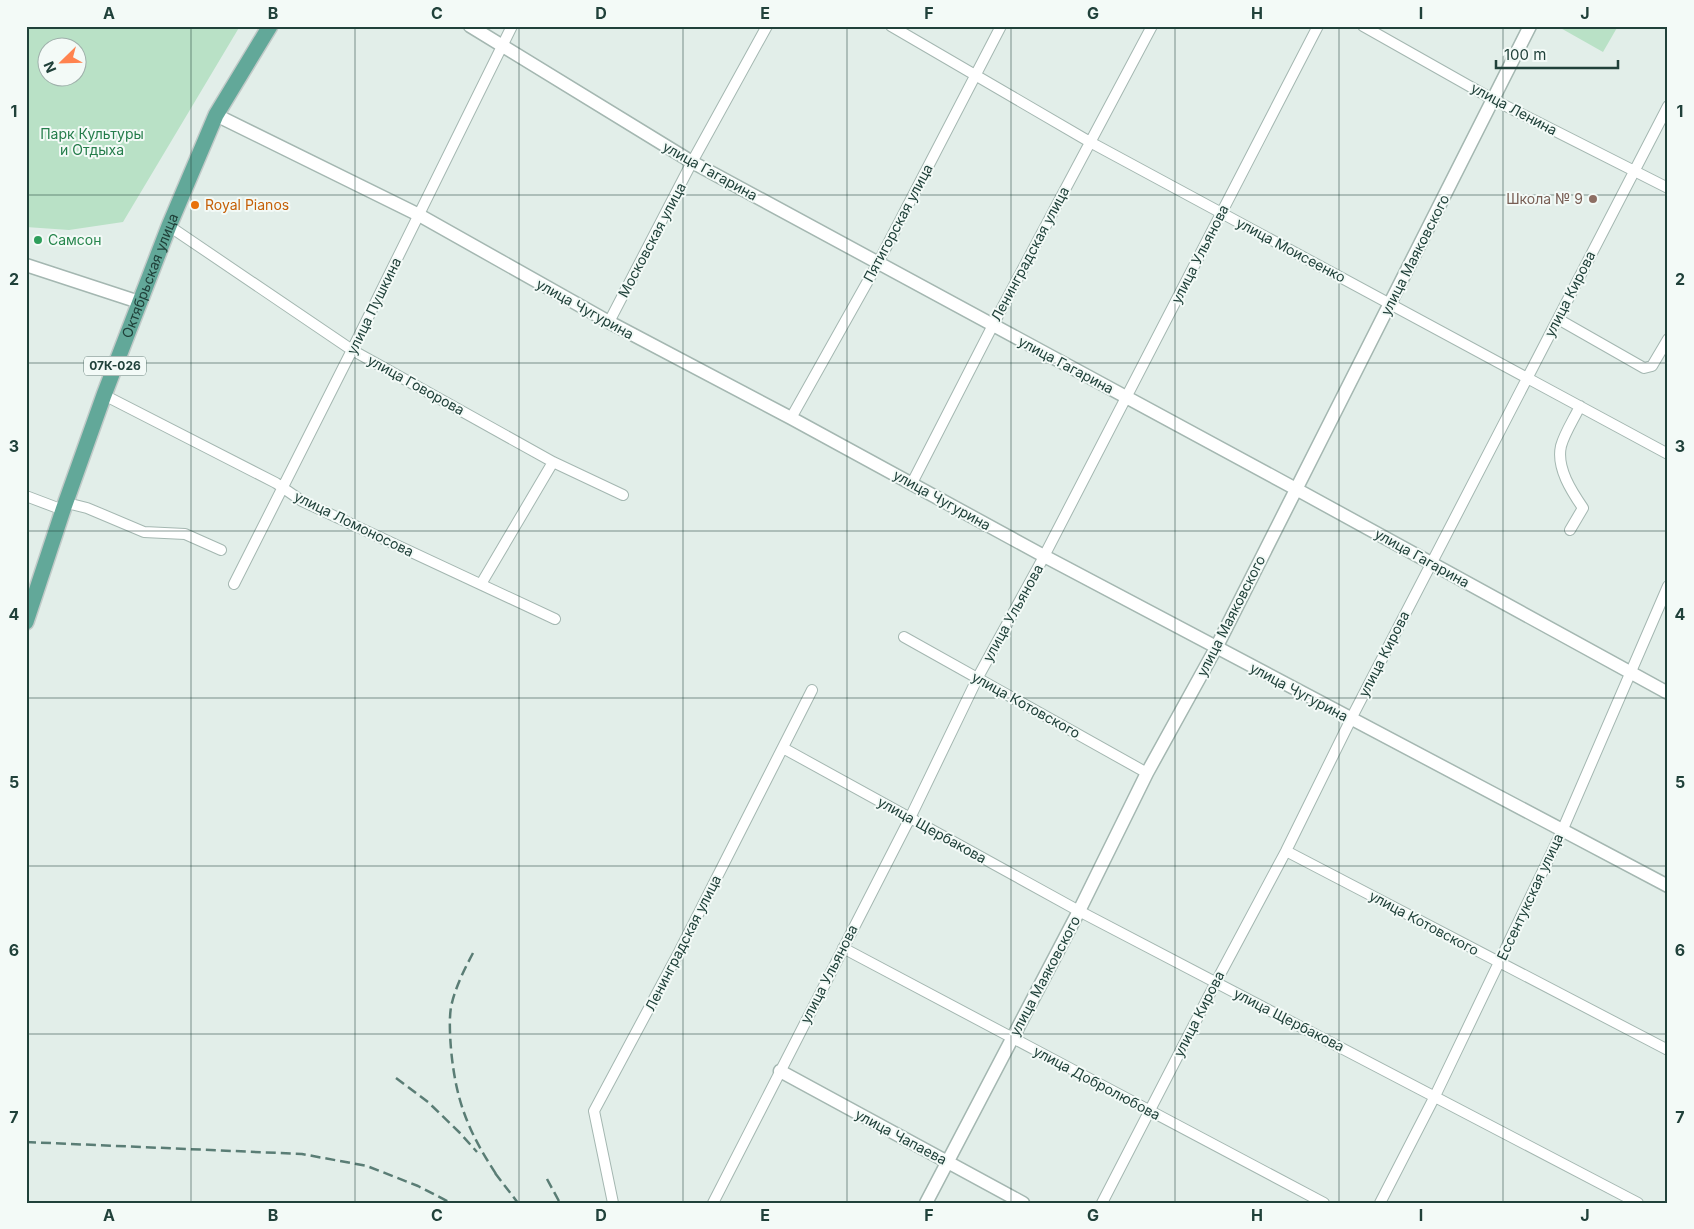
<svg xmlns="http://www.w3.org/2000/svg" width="1694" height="1229" font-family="Inter,sans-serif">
	<rect width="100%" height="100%" fill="#e2eee9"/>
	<path fill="#b9e1c6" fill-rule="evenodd" d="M26,26H240L123,222L69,230L26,227ZM48,48H78V78H48Z
		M1557,26H1618L1603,52Z"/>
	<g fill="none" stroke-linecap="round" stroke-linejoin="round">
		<g stroke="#a4b7b1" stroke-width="12">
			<path id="minor" d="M891,26L1090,142L1668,454
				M1363,26L1494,100L1668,188
				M169,226L352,350L553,462L623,495
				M1558,319L1644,368L1652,366L1668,339
				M609,322L692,162L767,26
				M104,395L276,483L302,501L555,619
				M791,418L878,263L1001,26
				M912,483L993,325L1152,26
				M26,496L63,510
				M67,503L87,508L144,532L185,534L221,550
				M1570,530L1583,508C1572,492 1556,468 1561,446C1565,432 1574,419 1580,406
				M234,584L352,350L512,26
				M481,584L553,462
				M904,637L1147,773
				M783,748L1079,911L1638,1203
				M1286,851L1668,1050
				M843,948L1324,1203
				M613,1203L594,1111L678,954L812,690
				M713,1203L910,818L978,677L1040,564L1318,26
				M1102,1203L1216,982L1286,851L1354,713L1668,106
				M1380,1203L1435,1096L1562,831L1668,586"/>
		</g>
		<g stroke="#a4b7b1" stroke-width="15">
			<path id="tertiary" d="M470,26L692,162L1296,489L1668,693
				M216,115L419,215L609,322L791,418L1044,556L1668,886
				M26,265L139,302
				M780,1071L1023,1203
				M926,1203L1079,911L1147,773L1216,648L1530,26"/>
		</g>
		<g stroke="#c1cac8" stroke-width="18">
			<g id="primary">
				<path id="s1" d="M26,622L63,510L104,395L169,226L216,115L270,26"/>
			</g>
		</g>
		<use href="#minor" stroke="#fff" stroke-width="10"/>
		<use href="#tertiary" stroke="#fff" stroke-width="12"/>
		<use href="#primary" stroke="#62a899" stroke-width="15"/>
		<path stroke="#5a7d75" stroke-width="2.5" stroke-dasharray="10 5" stroke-linecap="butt" d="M473,953C464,970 455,988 451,1007C449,1020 450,1036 451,1049C456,1103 469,1133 498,1177
			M396,1078L428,1102L460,1133L477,1152
			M26,1142L302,1154L367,1166L418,1186L451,1203
			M495,1173L518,1203
			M547,1179L560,1203"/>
	</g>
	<path fill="none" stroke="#20413a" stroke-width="1" stroke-opacity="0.55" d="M191,26V1203M355,26V1203M519,26V1203M683,26V1203M847,26V1203M1011,26V1203M1175,26V1203M1339,26V1203M1503,26V1203M26,195H1668M26,363H1668M26,531H1668M26,698H1668M26,866H1668M26,1034H1668"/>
	<circle fill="#8d6e63" stroke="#f3faf7" stroke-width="2" cx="1593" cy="199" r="5"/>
	<circle fill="#e8710a" stroke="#f3faf7" stroke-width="2" cx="195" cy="205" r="5"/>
	<circle fill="#2e9e5b" stroke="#f3faf7" stroke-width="2" cx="38" cy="240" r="5"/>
	<g text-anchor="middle" stroke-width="4" stroke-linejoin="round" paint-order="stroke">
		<rect fill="#f3faf7" stroke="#5f7873" stroke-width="1" x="84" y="356.5" width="62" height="19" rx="4"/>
		<g font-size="12" font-weight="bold" fill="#20413a">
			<text x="115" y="370">07К-026</text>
		</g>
		<g font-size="14" fill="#20413a" stroke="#f3faf7">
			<text transform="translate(1514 109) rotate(28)" y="5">улица Ленина</text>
			<text transform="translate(710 171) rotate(29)" y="5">улица Гагарина</text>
			<text transform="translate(898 223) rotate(-62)" y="5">Пятигорская улица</text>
			<text transform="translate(652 240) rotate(-62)" y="5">Московская улица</text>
			<text transform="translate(1291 250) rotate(28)" y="5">улица Моисеенко</text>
			<text transform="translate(1030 254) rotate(-62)" y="5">Ленинградская улица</text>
			<text transform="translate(1200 254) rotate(-63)" y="5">улица Ульянова</text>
			<text transform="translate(1415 255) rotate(-63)" y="5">улица Маяковского</text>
			<text dy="5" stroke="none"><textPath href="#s1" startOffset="368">Октябрьская улица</textPath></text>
			<text transform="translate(1570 294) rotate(-63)" y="5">улица Кирова</text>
			<text transform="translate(374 306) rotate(-64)" y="5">улица Пушкина</text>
			<text transform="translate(585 309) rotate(29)" y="5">улица Чугурина</text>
			<text transform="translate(1066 365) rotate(28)" y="5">улица Гагарина</text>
			<text transform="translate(416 385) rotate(29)" y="5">улица Говорова</text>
			<text transform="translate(942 500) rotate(29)" y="5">улица Чугурина</text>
			<text transform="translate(354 524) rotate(26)" y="5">улица Ломоносова</text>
			<text transform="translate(1422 558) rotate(29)" y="5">улица Гагарина</text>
			<text transform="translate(1013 613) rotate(-61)" y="5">улица Ульянова</text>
			<text transform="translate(1231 616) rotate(-63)" y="5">улица Маяковского</text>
			<text transform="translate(1384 654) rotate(-63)" y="5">улица Кирова</text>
			<text transform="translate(1299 692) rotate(28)" y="5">улица Чугурина</text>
			<text transform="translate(1026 705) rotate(29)" y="5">улица Котовского</text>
			<text transform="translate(932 830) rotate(29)" y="5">улица Щербакова</text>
			<text transform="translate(1530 897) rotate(-65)" y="5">Ессентукская улица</text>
			<text transform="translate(1424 923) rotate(28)" y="5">улица Котовского</text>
			<text transform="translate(683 943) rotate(-63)" y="5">Ленинградская улица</text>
			<text transform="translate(829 974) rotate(-63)" y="5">улица Ульянова</text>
			<text transform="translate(1045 976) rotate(-62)" y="5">улица Маяковского</text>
			<text transform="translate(1199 1014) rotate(-63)" y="5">улица Кирова</text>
			<text transform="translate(1289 1020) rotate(27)" y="5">улица Щербакова</text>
			<text transform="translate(1097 1083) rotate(28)" y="5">улица Добролюбова</text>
			<text transform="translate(901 1137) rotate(28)" y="5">улица Чапаева</text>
		</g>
		<g font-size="14" fill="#257d4b" stroke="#f3faf7">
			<text x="92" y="139">Парк Культуры<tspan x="92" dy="16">и Отдыха</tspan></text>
		</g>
		<g font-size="14" fill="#785e54" stroke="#f3faf7" text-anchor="end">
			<text x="1583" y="204">Школа № 9</text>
		</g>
		<g font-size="14" fill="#c56008" stroke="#f3faf7" text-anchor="start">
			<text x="205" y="210">Royal Pianos</text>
		</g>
		<g font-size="14" fill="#27864d" stroke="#f3faf7" text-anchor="start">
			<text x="48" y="245">Самсон</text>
		</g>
	</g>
	<rect width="1694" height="1229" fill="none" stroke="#f3faf7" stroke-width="55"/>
	<g transform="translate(62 62) rotate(247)"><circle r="24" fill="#f3faf7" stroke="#9fb0ab"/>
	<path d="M0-4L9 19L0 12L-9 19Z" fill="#ff834f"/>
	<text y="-8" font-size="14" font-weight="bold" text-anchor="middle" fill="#20413a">N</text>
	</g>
	<path d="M1496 60v8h122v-8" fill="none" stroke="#20413a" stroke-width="2.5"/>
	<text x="1504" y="60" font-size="15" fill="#20413a" stroke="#f3faf7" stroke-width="4" paint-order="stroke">100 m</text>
	<rect x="28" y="28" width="1638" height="1174" fill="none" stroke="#20413a" stroke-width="2"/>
	<g font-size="16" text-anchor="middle" font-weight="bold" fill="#20413a">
		<text x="109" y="19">A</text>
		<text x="273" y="19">B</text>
		<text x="437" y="19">C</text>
		<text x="601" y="19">D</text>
		<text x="765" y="19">E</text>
		<text x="929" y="19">F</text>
		<text x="1093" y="19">G</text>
		<text x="1257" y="19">H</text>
		<text x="1421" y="19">I</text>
		<text x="1585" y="19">J</text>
		<text x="14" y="117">1</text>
		<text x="1680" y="117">1</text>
		<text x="14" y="285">2</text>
		<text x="1680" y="285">2</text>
		<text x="14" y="452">3</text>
		<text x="1680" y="452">3</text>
		<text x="14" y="620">4</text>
		<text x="1680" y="620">4</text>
		<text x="14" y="788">5</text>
		<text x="1680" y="788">5</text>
		<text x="14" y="956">6</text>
		<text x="1680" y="956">6</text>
		<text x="14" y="1123">7</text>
		<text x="1680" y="1123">7</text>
		<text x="109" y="1221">A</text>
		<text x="273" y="1221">B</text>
		<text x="437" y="1221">C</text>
		<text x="601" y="1221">D</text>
		<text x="765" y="1221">E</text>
		<text x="929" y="1221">F</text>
		<text x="1093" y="1221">G</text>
		<text x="1257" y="1221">H</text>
		<text x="1421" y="1221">I</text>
		<text x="1585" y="1221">J</text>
	</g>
</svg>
